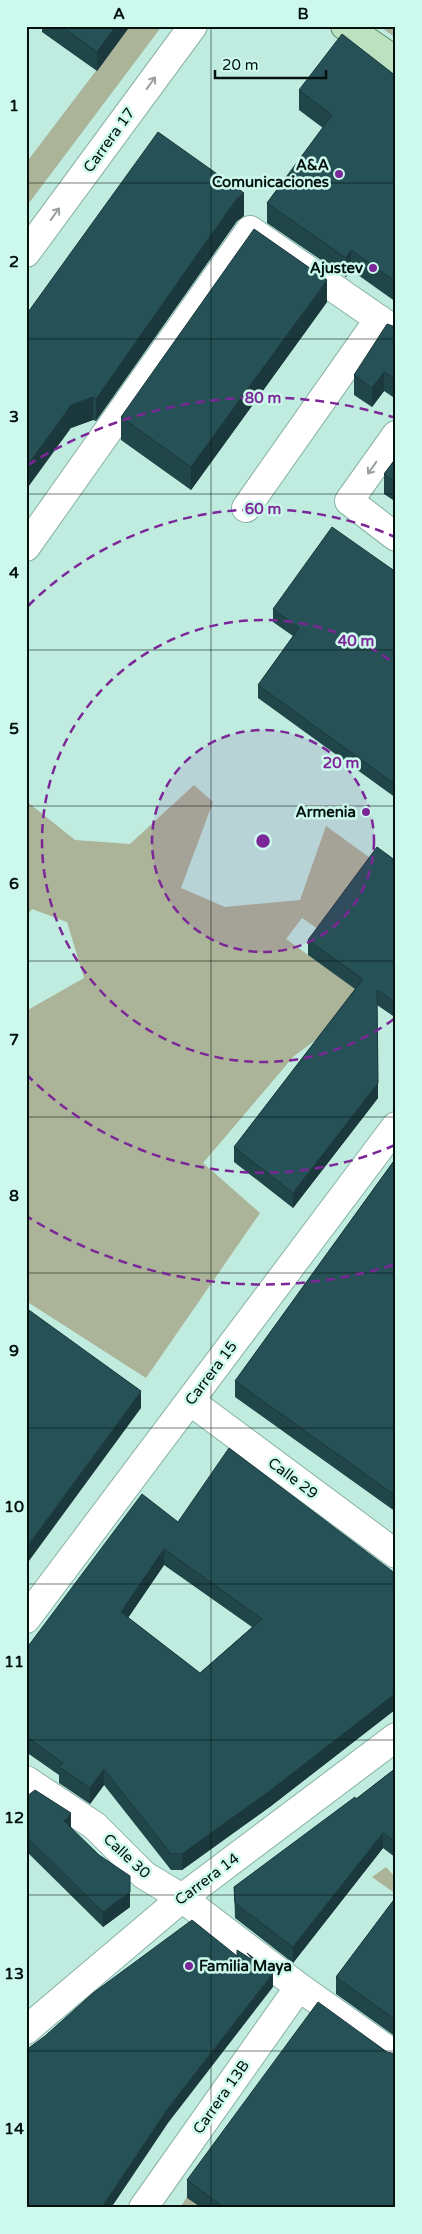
<svg xmlns="http://www.w3.org/2000/svg" width="422" height="2234" font-family="'Varela Round',sans-serif">
	<rect width="100%" height="100%" fill="#c0ebdf"/>
	<path fill="#abb398" d="M130,26H162L26,207V163Z
		M379,26H396V38Z
		M194,785L213,802L181,888L225,907L300,900L326,826L377,863L325,934L302,918L286,939L367,997L357,1010L294,1056L203,1163L260,1213L146,1378L26,1301V1011L84,978L67,922L32,909L26,917V801L75,840L130,844Z
		M386,1867L396,1878V1894L372,1877Z
		M187,2197L202,2208H180Z"/>
	<g fill="none" stroke-linecap="round" stroke-linejoin="round">
		<g stroke="#88b2a7" stroke-width="30">
			<path id="minor" d="M26,253L193,26
				M396,435L349,501L396,537
				M246,508L379,319
				M26,547L250,230L396,331
				M190,1401L396,1554
				M26,1619L396,1126
				M26,1780L95,1826L144,1875L182,1898L299,1987L396,2056
				M26,2030L182,1898L396,1737
				M143,2208L299,1987"/>
		</g>
		<g stroke="#5e8c68" stroke-width="30">
			<path id="major" d="M345,26L396,61"/>
		</g>
		<use href="#minor" stroke="#fff" stroke-width="28"/>
		<use href="#major" stroke="#bce1c1" stroke-width="28"/>
	</g>
	<path fill="#21464a" fill-rule="evenodd" d="M42,26H130L97,71L42,32Z
		M396,76V302L351,270L346,277L267,223V203L323,128L299,110V90Z
		M244,216L237,221L96,421L93,420L71,428L26,315Z
		M327,302L191,490L121,440V417Z
		M396,327V399L384,391L372,407L354,395V375Z
		M396,458V502L384,494V474Z
		M396,572V798L258,698V685L293,636L273,622V609Z
		M396,861V1018L377,1005L378,1098L293,1208L234,1162V1147L355,989L308,955V940Z
		M396,1158V1512L235,1397V1381Z
		M178,1522L396,1574V1709L271,1806L182,1870H171L104,1785L90,1804L59,1783V1775L26,1752V1649ZM164,1565L252,1627L200,1673L128,1618Z
		M396,1768V1858L383,1848L293,1963L235,1918L234,1887L356,1799Z
		M26,1797L71,1827L130,1907L103,1927L28,1853L26,1854Z
		M396,1897V2037L336,1994V1977Z
		M387,2052L396,2208H202L187,2198V2180Z"/>
	<path fill="#1b393c" d="M116,26H130L97,71V52Z
		M244,193V216L237,221L96,421V399L237,198Z
		M351,250V270L346,277V258Z
		M327,280V302L191,490V467Z
		M384,372V391L372,407V388Z
		M93,397V420L71,428L26,490V467L71,405Z
		M378,1083V1098L293,1208V1193Z
		M141,1391V1408L26,1565V1548Z
		M164,1549V1565L121,1628V1612Z
		M396,1693V1709L271,1806L182,1870V1854Z
		M104,1769V1785L90,1804V1788Z
		M71,1813V1828L64,1821Z
		M383,1833V1848L293,1963V1947Z
		M28,1838V1853L26,1854V1839Z
		M130,1892V1907L103,1927V1912Z
		M273,1973V1987L168,2123L111,2208H101L168,2108Z"/>
	<path fill="#265156" stroke="#1b393c" fill-rule="evenodd" d="M61,26H116L97,52Z
		M342,34L396,76V282L351,250L346,258L267,203L332,115L299,90Z
		M158,132L244,193L237,198L96,399L93,397L71,405L26,467V315Z
		M254,229L327,280L191,467L121,417Z
		M387,324L396,327V379L384,372L372,388L354,375Z
		M396,458V482L384,474Z
		M332,527L396,572V785L258,685L299,628L273,609Z
		M377,847L396,861V1003L377,990L378,1083L293,1193L234,1147L363,979L308,940Z
		M396,1158V1496L235,1381Z
		M26,1308L141,1391L26,1548Z
		M229,1448L396,1574V1693L271,1790L182,1854H171L104,1769L90,1788L59,1767L63,1763L26,1736V1649L142,1494L178,1522ZM164,1549L262,1619L200,1673L121,1612Z
		M396,1768V1842L383,1833L293,1947L235,1903L234,1887L355,1797L356,1799Z
		M35,1790L71,1813L64,1821L99,1855L130,1876V1892L103,1912L28,1838L26,1839V1797Z
		M396,1897V2020L336,1977Z
		M192,1920L237,1956V1950L254,1961L247,1953L273,1973L168,2108L101,2208H26V2050L45,2036L93,1993Z
		M318,2002L387,2052L396,2054V2208H225L187,2180Z"/>
	<defs><path id="oneway-shaft" d="M-6 0H5M1.5-3L5.5 0L1.5 3" fill="none" stroke-width="1.6" stroke-linecap="round" stroke-linejoin="round" transform="scale(1.25)"/></defs>
	<g stroke="#9aa09f">
		<use href="#oneway-shaft" transform="translate(151 83) rotate(-54)"/>
		<use href="#oneway-shaft" transform="translate(55 214) rotate(-54)"/>
		<use href="#oneway-shaft" transform="translate(372 468) rotate(125)"/>
	</g>
	<path fill="none" stroke="#03120f" stroke-width="1" stroke-opacity="0.55" d="M211,26V2208M26,183H396M26,339H396M26,494H396M26,650H396M26,806H396M26,961H396M26,1117H396M26,1273H396M26,1428H396M26,1584H396M26,1740H396M26,1895H396M26,2051H396"/>
	<circle cx="263" cy="841" r="111" fill="#7c2797" fill-opacity=".12"/>
	<g fill="none" stroke="#7c2797" stroke-width="2.5" stroke-dasharray="9 6">
		<circle cx="263" cy="841" r="111"/>
		<path d="M394 1019A221 221 0 1 1 394 663"/>
		<path d="M395 1145A332 332 0 0 1 28 1076M28 606A332 332 0 0 1 395 537"/>
		<path d="M393 1265A443 443 0 0 1 28 1217M28 465A443 443 0 0 1 393 417"/>
	</g>
	<g fill="#7c2797" stroke="#cdf9ec" stroke-width="2">
		<circle cx="339" cy="174" r="5"/>
		<circle cx="373" cy="268" r="5"/>
		<circle cx="366" cy="812" r="5"/>
		<circle cx="189" cy="1966" r="5"/>
	</g>
	<g text-anchor="middle" stroke-width="5" stroke-linejoin="round" paint-order="stroke">
		<g font-size="15" fill="#03120f" stroke="#cdf9ec">
			<text transform="translate(109 140) rotate(-54)" y="5">Carrera 17</text>
			<text transform="translate(211 1373) rotate(-53)" y="5">Carrera 15</text>
			<text transform="translate(293 1478) rotate(37)" y="5">Calle 29</text>
			<text transform="translate(127 1856) rotate(43)" y="5">Calle 30</text>
			<text transform="translate(207 1879) rotate(-37)" y="5">Carrera 14</text>
			<text transform="translate(221 2097) rotate(-55)" y="5">Carrera 13B</text>
		</g>
		<g font-size="15" font-weight="bold" fill="#03120f" stroke="#cdf9ec" text-anchor="end">
			<text x="329" y="170">A&amp;A<tspan x="329" dy="17">Comunicaciones</tspan></text>
			<text x="363" y="273">Ajustev</text>
			<text x="356" y="817">Armenia</text>
			<text x="199" y="1971" text-anchor="start">Familia Maya</text>
		</g>
	</g>
	<circle cx="263" cy="841" r="8" fill="#7c2797" stroke="#cdf9ec" stroke-width="2.5"/>
	<g font-size="15" text-anchor="middle" font-weight="bold" fill="#7c2797" stroke="#cdf9ec" stroke-width="5" stroke-linejoin="round" paint-order="stroke">
		<text x="263" y="403">80 m</text>
		<text x="263" y="514">60 m</text>
		<text x="356" y="646">40 m</text>
		<text x="341" y="768">20 m</text>
	</g>
	<rect width="422" height="2234" fill="none" stroke="#cdf9ec" stroke-width="55"/>
	<path d="M215 70v8h111v-8" fill="none" stroke="#03120f" stroke-width="2.5"/>
	<text x="222" y="70" font-size="15" fill="#03120f" stroke="#cdf9ec" stroke-width="4" paint-order="stroke">20 m</text>
	<rect x="28" y="28" width="366" height="2178" fill="none" stroke="#03120f" stroke-width="2"/>
	<g font-size="16" text-anchor="middle" font-weight="bold" fill="#03120f">
		<text x="119" y="19">A</text>
		<text x="303" y="19">B</text>
		<text x="14" y="111">1</text>
		<text x="14" y="267">2</text>
		<text x="14" y="422">3</text>
		<text x="14" y="578">4</text>
		<text x="14" y="734">5</text>
		<text x="14" y="889">6</text>
		<text x="14" y="1045">7</text>
		<text x="14" y="1201">8</text>
		<text x="14" y="1356">9</text>
		<text x="14" y="1512">10</text>
		<text x="14" y="1667">11</text>
		<text x="14" y="1823">12</text>
		<text x="14" y="1979">13</text>
		<text x="14" y="2134">14</text>
	</g>
</svg>
